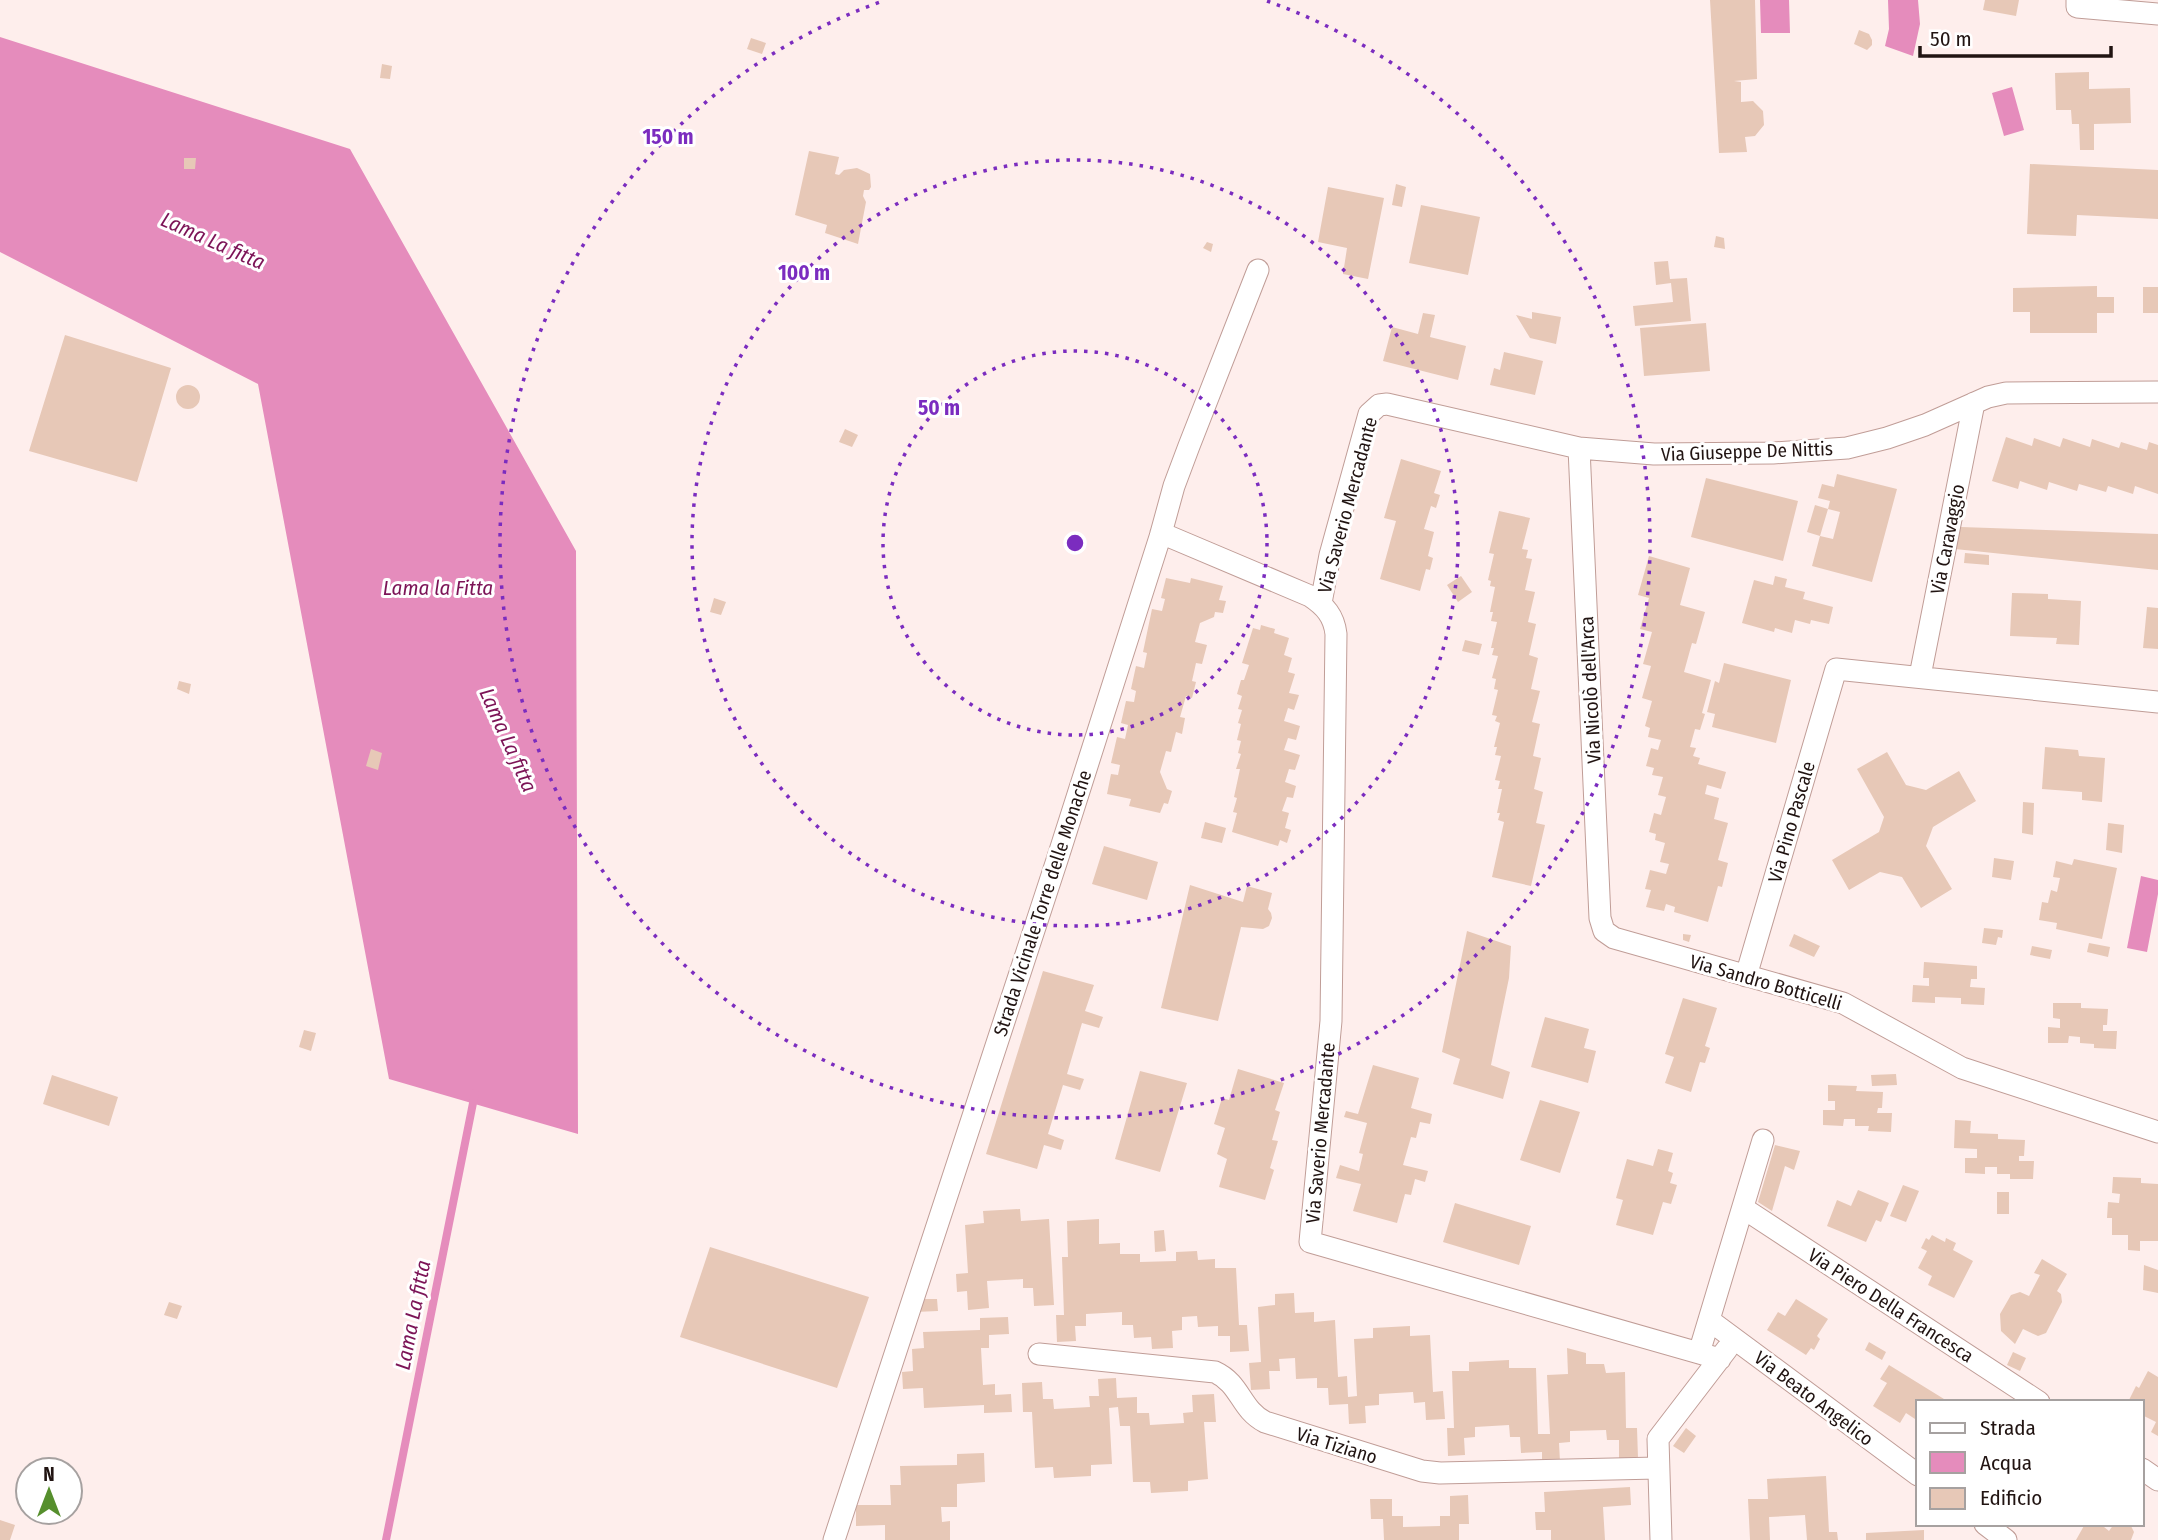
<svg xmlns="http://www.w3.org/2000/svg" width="2158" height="1540" font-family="'Fira Sans Condensed',sans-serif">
	<rect width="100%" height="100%" fill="#feeeec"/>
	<path fill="#e58cbc" d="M1760,0H1789L1790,33H1761Z
		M1888,0H1918L1920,24L1913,56L1885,46L1889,29Z
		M0,37L350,149L576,551L578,1134L389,1079L258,384L0,252Z
		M2012,87L2024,130L2004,136L1992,93Z
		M2141,876L2158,880V894L2147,952L2127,948Z"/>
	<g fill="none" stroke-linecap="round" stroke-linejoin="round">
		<path stroke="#e58cbc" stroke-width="8" d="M386,1540L475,1093"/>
	</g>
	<path fill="#e7c8b7" d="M1710,0H1755L1757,79L1734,81L1741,82V102L1753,101L1763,111L1764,125L1755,136L1745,137L1747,152L1719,153Z
		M1985,0H2019L2016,16L1983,10Z
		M1859,30L1869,34L1872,40V45L1867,50L1854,44Z
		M751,38L766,43L762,54L747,49Z
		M382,64L392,66L390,79L380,78Z
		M2089,72V89L2130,88L2131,123L2094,124V150H2080L2079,124H2072L2071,110H2056L2055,73Z
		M809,151L839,157L835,174L839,175L844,170L857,168L870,174L871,187L869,190H864L863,196L866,202L858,244L825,233L827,225L795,215Z
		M184,158H196L195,169H184Z
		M2030,164L2158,170V219L2077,215L2076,236L2027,234Z
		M1396,184L1406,187L1402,207L1392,205Z
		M1328,187L1384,198L1368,279L1343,274L1347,248L1318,242Z
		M1421,205L1480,217L1468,275L1409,263Z
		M1716,236L1724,238L1725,249L1714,247Z
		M1207,242L1213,244L1211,252L1203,248Z
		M1668,261L1670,279L1687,278L1691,321L1635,326L1633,306L1673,302L1671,283L1656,285L1654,262Z
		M2097,286V297H2114V313H2097V333H2030V312H2013V288Z
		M2143,287H2158V313H2143Z
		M1532,312L1561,317L1556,344L1530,338L1516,315L1532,319Z
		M1423,313L1435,315L1430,337L1466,346L1458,380L1383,361L1392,327L1418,334Z
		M1706,323L1710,371L1644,376L1640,328Z
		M65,335L171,368L137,482L29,451Z
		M1504,352L1543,361L1535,395L1490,385L1494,368L1500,370Z
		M176 397a12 12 0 1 1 24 0a12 12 0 1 1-24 0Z
		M845,429L858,435L852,447L839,442Z
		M2006,437L2032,446L2034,438L2060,447L2063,438L2090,447L2092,439L2119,448L2121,442L2147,450L2149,442L2158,445V494L2135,486L2133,494L2108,486L2106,492L2079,484L2077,491L2049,482L2047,490L2020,481L2018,489L1992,481Z
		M1401,459L1441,471L1434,493L1440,495L1436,508L1431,506L1424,529L1434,532L1428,556L1433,558L1430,570L1426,569L1420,591L1380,579L1396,521L1384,518Z
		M1837,474L1897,489L1872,582L1812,566L1820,536L1833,539L1840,512L1828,509L1830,501L1818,498L1822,484L1834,487Z
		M1706,478L1798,501L1783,561L1691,537Z
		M1815,505L1828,509L1820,536L1807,532Z
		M1499,511L1530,518L1522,549L1528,550L1526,558L1532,559L1525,590L1535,592L1528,622L1536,624L1529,655L1538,658L1531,689L1540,691L1532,722L1540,724L1533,756L1541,758L1534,789L1543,792L1536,823L1545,825L1531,886L1492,877L1504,822L1498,820L1500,813H1497L1502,789H1498L1500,781L1495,780L1501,756L1495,755L1497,747H1494L1500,723L1495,721L1497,716L1492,715L1498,690L1494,689L1496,679L1492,678L1498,656L1492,655L1494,648H1491L1497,622L1491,621L1493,612H1490L1495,587L1490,586L1491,581L1488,580L1494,554L1489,553Z
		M1961,527L2158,534V570L1955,549Z
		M1965,553L1989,555V565L1964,563Z
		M1649,556L1690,568L1680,605L1705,612L1696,644L1692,643L1684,672L1711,680L1702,713L1705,714L1700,730L1695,729L1690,747L1696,748L1693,756L1700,758L1698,764L1726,772L1721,789L1707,785L1705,794L1719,798L1714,819L1728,823L1718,860L1728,863L1722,887L1718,886L1708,922L1674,912L1675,907L1666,904L1664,911L1646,907L1651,890L1645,889L1650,870L1666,874L1669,864L1660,862L1665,843L1655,840L1656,834L1649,832L1654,813L1661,815L1666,797L1658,795L1663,777L1652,775L1654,768L1646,766L1651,748L1658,750L1661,740L1648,737L1650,728L1645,726L1652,701L1642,698L1651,666L1643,664L1652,632L1640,629L1649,598L1638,595Z
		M1461,576L1472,592L1458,602L1447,585Z
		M1775,576L1787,579L1785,587L1805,592L1803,599L1833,607L1829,624L1811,620L1810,624L1795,620L1792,633L1775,628L1774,632L1742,623L1754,580L1773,585Z
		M1166,578L1190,583L1191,578L1223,586L1219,600L1226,601L1223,613L1215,612L1214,617L1200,623L1195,642L1207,645L1202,664L1196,663L1192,681L1196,682L1192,698L1186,696L1180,717L1185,718L1182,734L1176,732L1171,752L1166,751L1160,772L1167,789L1172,791L1168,804L1164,803L1160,813L1129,806L1131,799L1107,794L1111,774L1118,775L1120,765L1111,763L1117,737L1125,739L1128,725L1121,723L1126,701L1134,702L1136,691L1131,689L1136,666L1144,668L1147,653L1143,652L1152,609L1162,611L1165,599L1161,598Z
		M2012,593L2048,594V599L2081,601L2079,645L2056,644L2057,638L2010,636Z
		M714,598L726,602L721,615L710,612Z
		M2147,607L2158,608V649L2143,648Z
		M1261,625L1275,629L1274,633L1289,638L1284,655L1292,658L1288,672L1295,674L1289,693L1299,695L1294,710L1288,708L1284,721L1300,726L1296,740L1288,738L1284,750L1300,755L1295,770L1289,769L1285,782L1296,786L1293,798L1287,797L1282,811L1289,813L1285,828L1291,830L1287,843L1280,840L1278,846L1232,832L1237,813L1233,812L1237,798L1234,797L1240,769H1236L1241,754L1238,753L1241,741L1237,740L1241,724L1238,723L1242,710L1238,709L1242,696L1237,694L1241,680H1244L1249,665L1242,663L1253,628L1260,630Z
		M1465,640L1482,644L1479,655L1462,651Z
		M1724,663L1791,680L1776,743L1712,727L1715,714L1707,712L1715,681L1719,683Z
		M179,681L191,684L189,694L177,689Z
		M2045,747L2078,750L2079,756L2105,758L2102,802L2082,800V792L2042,789Z
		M371,749L382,753L378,770L366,766Z
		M1887,752L1906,785L1926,790L1959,771L1976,801L1933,827L1926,846L1952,889L1921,908L1902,877L1880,872L1849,890L1832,860L1879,832L1884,817L1857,769Z
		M2023,802L2034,803L2033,835L2022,833Z
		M1205,822L1226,828L1222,843L1201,838Z
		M2108,823L2124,825L2122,853L2106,850Z
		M1104,846L1158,862L1147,900L1092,884Z
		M1994,858L2014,861L2011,880L1992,877Z
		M2074,859L2117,868L2102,939L2056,929L2057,923L2039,920L2042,902L2048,903L2051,890L2057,892L2060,878L2053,877L2056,861L2072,865Z
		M1190,885L1243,902L1247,886L1272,893L1268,909L1271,913L1272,918L1269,926L1263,929L1241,927L1218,1021L1161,1008Z
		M1984,928L2003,930L2002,938L1998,937L1996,945L1982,943Z
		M1467,931L1511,946L1509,978L1491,1065L1510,1072L1503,1099L1453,1084L1460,1059L1442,1052Z
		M1683,934L1691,935L1689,942L1683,940Z
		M1794,934L1820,946L1814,957L1789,946Z
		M2089,943L2110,947L2108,957L2087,952Z
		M2032,946L2052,950L2050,959L2030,955Z
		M1924,962L1977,966V979H1971L1970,987L1985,988L1984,1005L1961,1004V998L1935,997V1003L1912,1002L1913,985L1929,986V978H1923Z
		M1043,971L1094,985L1085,1011L1103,1017L1099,1028L1082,1023L1067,1074L1084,1079L1080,1090L1063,1085L1048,1134L1064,1140L1061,1150L1044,1145L1037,1169L986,1154Z
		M1683,998L1717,1008L1705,1046L1710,1048L1705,1063L1700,1062L1691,1092L1665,1083L1674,1057L1665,1054Z
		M2053,1003H2081V1008L2108,1009L2107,1025H2103V1031H2117L2116,1049L2094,1048V1044L2080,1043V1037L2069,1036L2068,1043H2048V1027L2060,1028V1019L2053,1018Z
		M1545,1017L1589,1029L1584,1048L1596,1051L1588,1083L1531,1067Z
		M304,1030L316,1033L311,1051L299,1047Z
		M1373,1065L1419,1078L1411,1108L1432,1114L1430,1124L1420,1122L1416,1138L1411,1137L1403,1165L1428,1171L1425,1182L1415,1179L1411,1195L1405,1194L1397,1223L1353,1211L1361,1184L1336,1178L1340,1165L1359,1171L1363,1154L1359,1153L1367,1123L1344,1117L1346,1111L1358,1114Z
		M1238,1069L1284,1083L1275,1110L1280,1112L1272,1140L1278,1141L1270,1168L1274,1170L1265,1200L1219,1187L1227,1159L1217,1154L1225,1128L1214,1124L1222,1098L1229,1100Z
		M1140,1071L1187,1083L1160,1172L1115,1159Z
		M1896,1074L1897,1085L1872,1086L1871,1075Z
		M52,1075L118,1097L109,1126L43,1104Z
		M1828,1085L1857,1086L1856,1091L1883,1092L1882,1108H1878L1877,1113H1892L1891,1132L1868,1131L1869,1126H1855V1119H1844L1843,1126L1823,1125V1110H1835V1101H1828Z
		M1540,1100L1580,1112L1560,1173L1520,1160Z
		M1955,1120L1971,1121L1970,1133L1998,1134V1139L2025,1140L2024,1156H2019V1161H2034L2033,1179H2010V1174H1997V1167H1985V1174L1965,1173V1158H1977V1149L1954,1148Z
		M1775,1145L1800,1151L1794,1170L1785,1166L1772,1211L1758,1202Z
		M1658,1149L1673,1153L1668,1171L1673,1173L1670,1183L1677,1185L1671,1204L1663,1202L1653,1235L1616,1225L1623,1200L1616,1198L1627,1159L1653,1166Z
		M2113,1177L2141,1178V1183L2158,1184V1241H2140V1251L2128,1250V1235H2112V1218H2107L2108,1202L2119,1203L2120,1194L2112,1193Z
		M1903,1185L1919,1191L1906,1222L1890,1216Z
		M1858,1190L1889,1203L1881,1222L1876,1220L1866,1242L1827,1226L1837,1200L1851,1206Z
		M1997,1192H2009V1214H1997Z
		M1455,1203L1531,1226L1519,1265L1443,1242Z
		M1020,1209L1021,1221L1049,1219L1054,1305L1034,1306L1033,1288H1023V1279L987,1281L989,1308L968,1310L967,1291L957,1292L956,1274L968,1273L965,1225L984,1223L983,1211Z
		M1099,1219V1244L1120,1243V1254H1140V1262L1176,1261V1252L1197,1251L1198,1260L1215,1259V1268H1236L1239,1325H1247L1249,1351L1230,1352V1336H1218V1326L1198,1327L1197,1316L1182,1317V1330L1172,1331L1173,1348L1152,1349L1151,1337L1134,1338L1133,1325H1122V1312L1086,1314V1326H1075L1076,1341L1057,1342L1056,1315H1064L1062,1257H1068L1067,1221Z
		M1164,1230L1166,1251L1155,1252L1154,1231Z
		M1932,1235L1945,1242L1946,1238L1956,1243L1953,1250L1973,1261L1954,1298L1928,1285L1932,1276L1918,1268L1927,1251L1921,1248L1926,1238L1929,1240Z
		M710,1247L869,1297L837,1388L680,1337Z
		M2042,1259L2067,1274L2057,1291L2061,1294L2062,1302L2046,1333L2038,1336L2023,1329L2015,1344L2001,1331L2000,1314L2011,1295L2020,1292L2029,1296L2040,1275L2034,1273Z
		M2144,1265L2158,1270V1293L2143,1290Z
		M1294,1293L1295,1313L1314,1312V1322L1335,1320L1338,1377L1347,1376L1348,1397L1357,1396L1354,1339L1373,1338V1328L1410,1326V1336L1430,1335L1433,1392L1443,1391L1445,1419L1426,1420L1425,1402L1414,1403L1413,1392L1379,1394V1405L1365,1406L1366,1423L1349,1424L1348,1404L1329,1405L1328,1388H1317V1378L1296,1379L1295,1358L1279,1359L1280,1371H1269L1270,1389L1251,1390L1249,1363L1261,1362L1258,1307L1275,1305V1294Z
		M919,1299H937L938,1311L915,1312Z
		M1796,1299L1828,1319L1817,1336L1820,1339L1814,1350L1811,1348L1806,1355L1767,1330L1778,1312L1785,1316Z
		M169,1302L182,1306L177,1319L164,1315Z
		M1008,1317L1009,1334L989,1335V1348H981L983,1385L995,1384V1395L1011,1394L1012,1412L984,1413V1405L924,1408L923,1388L903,1389L902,1372L913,1371L912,1349L924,1348L923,1332L980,1330V1318Z
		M1869,1342L1886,1352L1882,1360L1865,1350Z
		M1567,1348L1586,1353V1364H1604L1606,1373L1625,1372L1626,1428H1637L1638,1458L1619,1459V1440H1607L1606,1430L1570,1431V1442L1559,1443L1560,1462L1542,1463V1452L1521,1453L1520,1437H1510L1509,1425L1475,1427V1437L1464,1438L1465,1455L1448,1456L1447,1428H1454L1452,1371H1469V1362L1509,1360V1368H1536L1538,1434H1550L1547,1375L1568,1374Z
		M2013,1352L2026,1358L2020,1371L2007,1365Z
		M1889,1365L1944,1399L1942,1402H1918V1421L1906,1413L1900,1423L1873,1406L1887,1383L1880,1379Z
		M2148,1371L2158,1377V1436L2151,1432L2156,1422L2142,1415V1402H2128L2136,1386L2139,1388Z
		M1116,1378L1117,1398L1137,1397V1413H1149L1150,1425L1184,1423L1183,1413L1193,1412L1192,1395L1214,1394L1216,1422H1204L1208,1479L1188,1481V1491L1151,1493L1150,1482H1133L1130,1426H1120L1118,1407L1109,1408L1112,1464L1091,1465V1476L1054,1478L1053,1467L1035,1468L1032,1412H1023L1022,1383L1042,1382L1043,1399H1053L1054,1409L1090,1407L1089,1396H1099L1098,1379Z
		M1686,1428L1696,1436L1684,1453L1673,1446Z
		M984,1453L985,1482L957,1484V1507H941L942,1522L950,1521V1540H885V1525L856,1526V1505H891L890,1485H901L900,1466L957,1465V1454Z
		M1826,1476L1829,1532H1837L1838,1540H1807L1805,1515L1769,1517L1770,1540H1750L1748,1499H1768L1767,1479Z
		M1630,1487L1631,1505L1603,1507L1605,1540H1551V1530H1536L1535,1512H1545L1544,1492Z
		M1468,1495L1469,1524H1459V1540H1384L1383,1519H1371L1370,1499H1392V1516H1403V1527L1440,1526V1516H1450V1496Z
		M0,1520L15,1525L10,1540H0Z
		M2085,1524H2105L2104,1527L2109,1531L2114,1524H2130L2134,1532L2131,1540H2076Z
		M1924,1530V1540H1866V1533Z"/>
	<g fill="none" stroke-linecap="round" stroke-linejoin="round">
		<g stroke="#c09d97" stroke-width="23">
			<path id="street" d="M2077,0V7L2158,14
				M1579,448L1600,918L1604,931L1614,938L1843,1003L1962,1068L2158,1132
				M1161,533L1310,596C1325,606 1334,616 1336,634L1331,1021L1310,1242L1720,1359
				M1321,603L1330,555L1369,414L1379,405L1387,404L1579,448L1654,454L1773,453L1847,448L1887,438L1925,425L1988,397L2006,393L2158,392
				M1920,676L1974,403
				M1746,976L1836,669L2158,702
				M1743,1208L2039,1402
				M1709,1320L1918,1475
				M1699,1353L1763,1140
				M1039,1354L1215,1372C1241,1384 1240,1409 1265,1422L1422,1471L1440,1473L1657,1468
				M2142,1469L2158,1480
				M1985,1524L2006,1540
				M834,1540L1058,857L1160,537L1174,486L1189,446L1258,270
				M1661,1540L1658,1439L1727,1349"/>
		</g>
		<use href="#street" stroke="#fff" stroke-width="21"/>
	</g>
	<g fill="none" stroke="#7b2cbf" stroke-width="3.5" stroke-dasharray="3.5 7">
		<circle cx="1075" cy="543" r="192"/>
		<circle cx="1075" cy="543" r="383"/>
		<path d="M1267 1A575 575 0 1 1 883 1"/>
	</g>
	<g text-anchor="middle" stroke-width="6" stroke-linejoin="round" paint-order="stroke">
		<g font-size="19" fill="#211412" stroke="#fff">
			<text transform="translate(1747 451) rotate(-2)" y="7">Via Giuseppe De Nittis</text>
			<text transform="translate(1347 505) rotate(-75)" y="7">Via Saverio Mercadante</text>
			<text transform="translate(1947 539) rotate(-79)" y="7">Via Caravaggio</text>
			<text transform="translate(1590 690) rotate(-93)" y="7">Via Nicolò dell'Arca</text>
			<text transform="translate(1791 822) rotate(-74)" y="7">Via Pino Pascale</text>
			<text transform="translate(1042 903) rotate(-72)" y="7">Strada Vicinale Torre delle Monache</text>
			<text transform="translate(1766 982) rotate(16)" y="7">Via Sandro Botticelli</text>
			<text transform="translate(1320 1133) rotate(-85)" y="7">Via Saverio Mercadante</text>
			<text transform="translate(1891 1305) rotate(33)" y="7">Via Piero Della Francesca</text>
			<text transform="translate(1814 1398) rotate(37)" y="7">Via Beato Angelico</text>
			<text transform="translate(1337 1445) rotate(17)" y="7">Via Tiziano</text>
		</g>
		<g font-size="21" font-style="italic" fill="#7c1457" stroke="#fff">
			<text transform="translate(213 241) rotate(24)" y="7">Lama La fitta</text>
			<text x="438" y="595">Lama la Fitta</text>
			<text transform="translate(508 740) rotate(66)" y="7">Lama La fitta</text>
			<text transform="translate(413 1315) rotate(-79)" y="7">Lama La fitta</text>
		</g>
	</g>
	<circle cx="1075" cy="543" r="10" fill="#7b2cbf" stroke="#fff" stroke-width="3.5"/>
	<g font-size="21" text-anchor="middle" font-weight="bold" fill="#7b2cbf" stroke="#fff" stroke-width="6" stroke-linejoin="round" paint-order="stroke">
		<text x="668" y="144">150 m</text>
		<text x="804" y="280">100 m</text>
		<text x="939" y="415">50 m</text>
	</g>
	<rect x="1916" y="1400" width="228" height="126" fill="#ffffff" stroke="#a6a1a0" stroke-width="2"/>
	<rect x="1930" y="1423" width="35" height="10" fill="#ffffff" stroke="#a6a1a0" stroke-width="2"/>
	<text x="1980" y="1435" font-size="21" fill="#211412">Strada</text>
	<rect x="1930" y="1452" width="35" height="21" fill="#e58cbc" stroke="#a6a1a0" stroke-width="2"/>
	<text x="1980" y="1470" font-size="21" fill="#211412">Acqua</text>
	<rect x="1930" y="1488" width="35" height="21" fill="#e7c8b7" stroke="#a6a1a0" stroke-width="2"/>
	<text x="1980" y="1505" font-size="21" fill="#211412">Edificio</text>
	<g transform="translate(49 1491)"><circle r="33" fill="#ffffff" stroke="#a6a1a0" stroke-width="2"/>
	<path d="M0-5L12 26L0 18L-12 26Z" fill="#568f2d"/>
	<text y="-10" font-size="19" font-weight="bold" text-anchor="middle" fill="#211412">N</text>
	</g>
	<path d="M1920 46v10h191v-10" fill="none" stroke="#211412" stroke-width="3.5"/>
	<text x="1930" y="46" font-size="21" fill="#211412" stroke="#ffffff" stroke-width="5" paint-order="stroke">50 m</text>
</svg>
